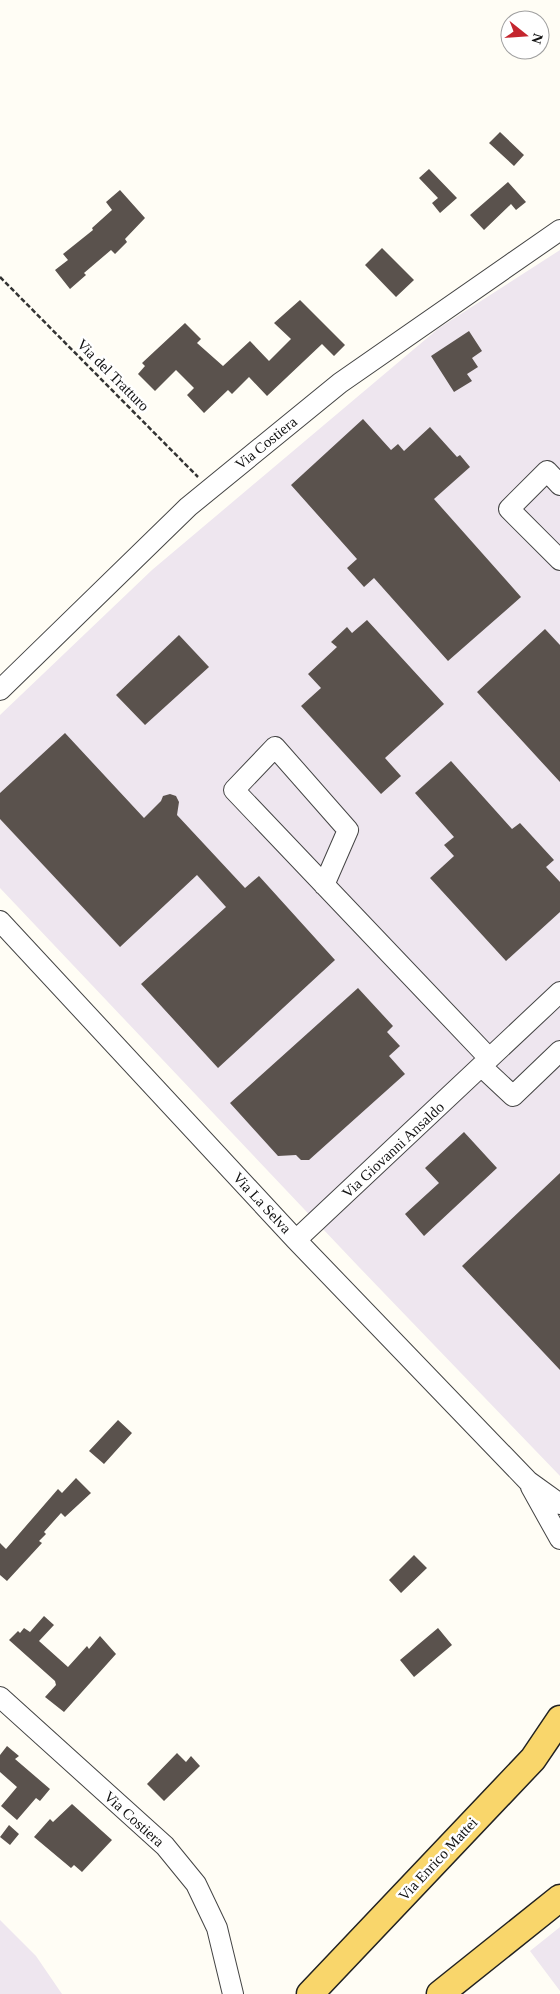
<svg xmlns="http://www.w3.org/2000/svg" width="560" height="1994" font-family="Georgia,serif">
	<rect width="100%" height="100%" fill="#fffdf5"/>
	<path fill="#eee6ef" d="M560,250V1476L358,1266L0,888V715L152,570L439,328Z
		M0,1920L36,1956L62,1994H0Z
		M560,1927V1991L530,1951Z"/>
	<path fill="#5a524d" d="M500,132L524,155L514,166L489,143Z
		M429,169L457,198L440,213L432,203L438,198L419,178Z
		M508,182L526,202L516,210L511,204L484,230L470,215Z
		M120,190L145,218L125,239L127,242L115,254L111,250L84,273L86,275L70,289L55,270L68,260L63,254L93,230L92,228L112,210L106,202Z
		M382,248L414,280L396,297L365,265Z
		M300,300L345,345L334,356L322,344L267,396L249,377L232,394L228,390L204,413L187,395L194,388L176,370L155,391L138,374L145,366L142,363L185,323L201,339L197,343L223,366L250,341L269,361L291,339L274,323Z
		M469,331L482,351L472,358L478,367L467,374L472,381L454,392L431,356Z
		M363,419L391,450L398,444L404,451L430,427L457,457L460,455L470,467L434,499L521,597L448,661L374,578L364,587L347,568L357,559L291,485Z
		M367,620L444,704L385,758L401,776L381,794L301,706L321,688L308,674L337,647L331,642L347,627L352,633Z
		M545,629L560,645V782L477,692Z
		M179,635L209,667L145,725L116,695Z
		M65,733L144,818L161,801L163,796L170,794L176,796L179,802L177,815L245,888L259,876L335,960L218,1068L141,984L226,907L197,875L120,947L0,819V793Z
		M451,761L512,829L520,823L554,860L546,867L560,882V912L506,961L430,878L454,856L444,845L454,837L415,793Z
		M358,988L393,1026L387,1032L400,1046L389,1056L405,1074L309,1160H301L296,1155L278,1156L230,1103Z
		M464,1132L497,1168L424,1236L405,1214L439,1183L425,1168Z
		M560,1173V1370L462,1266Z
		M118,1420L132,1433L104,1464L89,1451Z
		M76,1478L91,1493L65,1517L61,1513L44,1532L46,1534L39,1541L42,1543L7,1581L0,1575V1543L6,1549L58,1489L62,1493Z
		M414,1555L427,1568L401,1593L389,1580Z
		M44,1616L54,1625L39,1641L68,1667L87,1646L89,1649L100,1636L116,1654L64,1712L45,1697L56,1685L55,1681L9,1640L18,1631L20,1633L24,1628L30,1632Z
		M438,1628L452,1645L414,1677L400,1660Z
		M7,1746L19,1756L15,1759L50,1789L40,1801L36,1798L17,1820L1,1806L17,1787L0,1772V1755Z
		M177,1753L186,1762L191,1756L200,1766L164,1801L147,1784Z
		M72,1804L112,1840L82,1872L74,1865L71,1868L34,1837L50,1819L53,1822Z
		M9,1825L19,1834L10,1845L0,1837Z"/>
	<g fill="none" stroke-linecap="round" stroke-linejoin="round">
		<g stroke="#444" stroke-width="22">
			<path id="minor" d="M560,485L547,471L509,509L560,560
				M0,690L188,507L340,383L560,230
				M324,885L348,830L275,747L234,790L489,1058
				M0,921L296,1240L528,1481L560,1504
				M482,1067L513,1096L560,1051
				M296,1240L560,992
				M531,1487L560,1539
				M0,1697L165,1846L196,1884L217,1928L233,1994"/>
		</g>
		<g stroke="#222" stroke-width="29">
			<path id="major" d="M310,1994L533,1759L560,1719
				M440,1994L560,1898"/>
		</g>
		<path stroke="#333" stroke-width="2.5" stroke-dasharray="5 2.5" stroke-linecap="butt" d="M0,277L198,477"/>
		<use href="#minor" stroke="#fff" stroke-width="20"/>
		<use href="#major" stroke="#f9d66b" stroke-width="26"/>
	</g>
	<g text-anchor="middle" stroke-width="5" stroke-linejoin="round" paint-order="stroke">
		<g font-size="15" fill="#111" stroke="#fff">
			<text transform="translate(113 375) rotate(45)" y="5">Via del Tratturo</text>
			<text transform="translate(266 443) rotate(-39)" y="5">Via Costiera</text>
			<text transform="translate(393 1150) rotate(-43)" y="5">Via Giovanni Ansaldo</text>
			<text transform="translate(262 1203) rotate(47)" y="5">Via La Selva</text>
			<text transform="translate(134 1819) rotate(42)" y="5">Via Costiera</text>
			<text transform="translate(438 1859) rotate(-47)" y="5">Via Enrico Mattei</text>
		</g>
	</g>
	<g transform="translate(525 35) rotate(107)"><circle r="24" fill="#ffffff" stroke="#a0a0a0"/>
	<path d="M0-4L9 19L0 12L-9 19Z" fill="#c4262e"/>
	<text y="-8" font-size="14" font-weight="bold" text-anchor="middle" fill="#111111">N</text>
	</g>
</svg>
